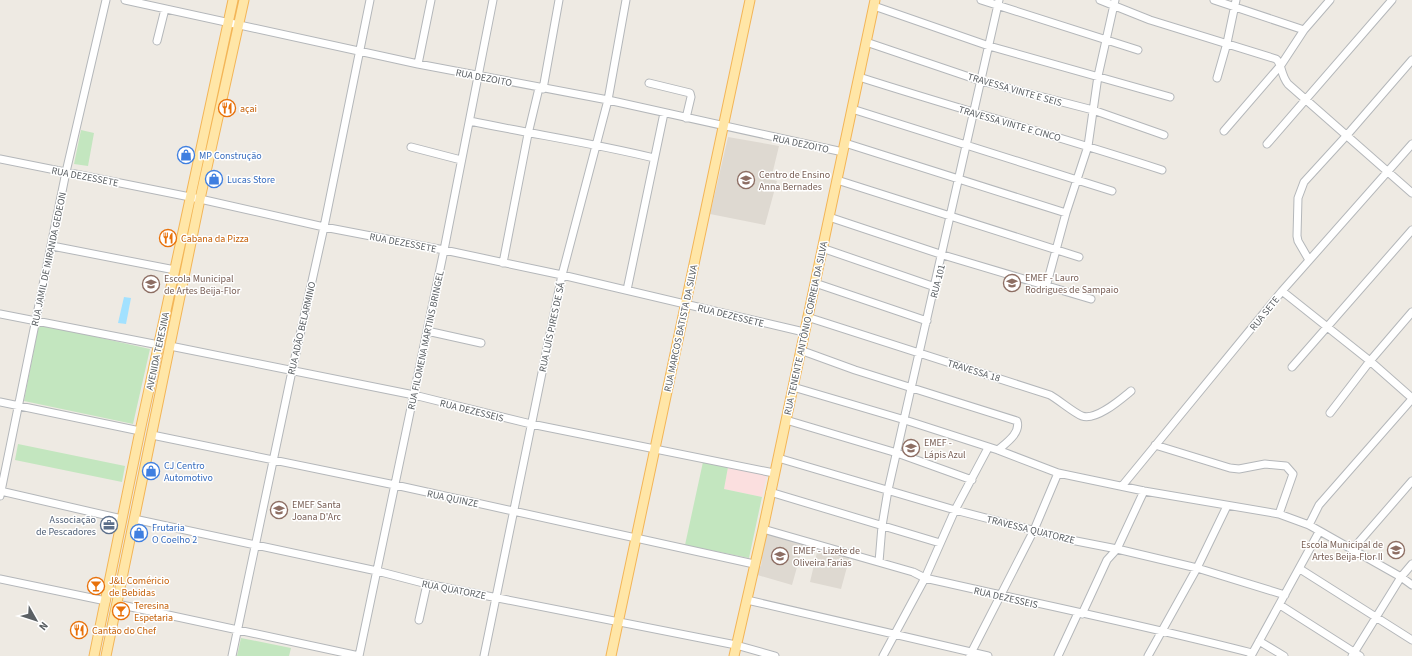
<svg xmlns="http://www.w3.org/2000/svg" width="1412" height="656" font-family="'Source Sans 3',sans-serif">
	<rect width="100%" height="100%" fill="#eeeae3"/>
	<path fill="#ded9d1" d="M728,137L779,146L771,179L777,181L765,225L710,214Z
		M765,531L804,542L792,585L754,574L755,570L761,566L762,558L758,554Z
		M818,548L850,556L841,589L810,582Z"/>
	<path fill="#fbdfdf" d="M728,467L767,475L762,497L724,489Z"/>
	<path fill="#c3e6bf" d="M81,130L94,133L88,166L74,164Z
		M39,324L150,349L133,424L24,401Z
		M18,444L125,466L122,482L15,460Z
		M703,462L728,467L724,489L762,497L749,558L685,545Z
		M241,638L291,648L289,656H237Z"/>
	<path fill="#a2e1ff" d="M124,297L131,298L126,324L118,323Z"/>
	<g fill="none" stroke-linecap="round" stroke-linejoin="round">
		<g stroke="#b4b7ba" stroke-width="9">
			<path id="minor" d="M125,0L418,64L608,100L843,152
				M981,0L1138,50
				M1100,0L1150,20L1276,59C1282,63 1280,74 1288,84L1412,193
				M1214,0L1304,30
				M874,6L989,46L1170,97
				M157,41L165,9
				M866,42L981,81L1093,110L1164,135
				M418,64L431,0
				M859,77C959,109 1061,137 1162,170
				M1217,78L1227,43L1236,0
				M649,83L690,93L691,97L686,118
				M543,89L559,0
				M852,109L1112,191
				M470,121C531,134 593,143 654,158
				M1224,131L1281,65L1304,30L1330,0
				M845,143L1066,213
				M1267,144L1392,0
				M411,147L461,160
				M0,159L200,199L324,227L444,250L562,275L804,332
				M837,180L1079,257
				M829,217L943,255L1091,299
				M52,246L175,270
				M822,248L935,287
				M1309,260L1298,241L1297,236L1298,198L1304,182L1347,135L1412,60
				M503,263L528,134L539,88
				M815,283L927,321
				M1046,287L1066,213L1088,146L1098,76L1115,0
				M627,290L664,113
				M1282,291L1370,361L1412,398
				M0,314L159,345
				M807,317L1050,395C1059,400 1074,413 1082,416C1096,421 1120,400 1131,391
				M427,331L481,343
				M170,346L414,395L531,424L774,473
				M800,350L855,370L1017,421C1021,433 1006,443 998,450
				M1292,367L1412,230
				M793,387L905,420L998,450L1058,473L1144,491L1279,514L1309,525L1401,577L1412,585
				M0,402L140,431
				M1330,413L1370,361L1412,312
				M786,420L897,453L972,480
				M152,435L395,485L754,564
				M1155,445L1230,468L1239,469L1265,464L1286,466L1293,474L1279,514
				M778,458L955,510L1071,540L1117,549L1197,568L1285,595
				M1122,486L1282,291L1412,144
				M0,491L122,519
				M770,492L940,543
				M0,496L66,172L106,0
				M134,519L377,571L427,584L736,645L775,656
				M1309,525L1319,505L1412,399
				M763,529L913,572L925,578C1034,603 1144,625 1252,653
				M1352,550L1412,481
				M879,562L882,526L888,490L999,0
				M1300,569L1412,640
				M0,579L106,601
				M747,600L988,656
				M117,604L359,656
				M1280,605L1360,656
				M1082,614L1107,560L1117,549L1144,491
				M419,620L427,584
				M1259,641L1284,656
				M970,655L1034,530L1058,473
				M232,656L292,371L324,227L370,0
				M359,656L444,250L493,0
				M484,656L562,275L608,100L626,0
				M883,656L925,578L955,510L988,448
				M1058,656L1078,613
				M1148,656L1197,568L1227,506
				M1251,656L1319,532
				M1352,656L1401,577L1412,564"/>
		</g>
		<g stroke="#f3b557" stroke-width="11">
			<path id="major" d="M94,656L140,431L233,0
				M106,656L200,199L244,0
				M611,656L750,0
				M734,656L763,529L875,0"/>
		</g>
		<use href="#minor" stroke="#fff" stroke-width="7"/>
		<use href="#major" stroke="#ffe6a7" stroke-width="9"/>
	</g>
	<defs>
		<g id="restaurant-ring" transform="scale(0.9)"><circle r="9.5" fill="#fff" stroke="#e8710a" stroke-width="1.5"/><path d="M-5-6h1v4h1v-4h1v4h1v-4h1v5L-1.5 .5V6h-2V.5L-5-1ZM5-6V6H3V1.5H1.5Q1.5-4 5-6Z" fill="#e8710a"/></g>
		<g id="shop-ring" transform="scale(0.9)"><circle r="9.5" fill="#fff" stroke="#3f7fe0" stroke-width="1.5"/><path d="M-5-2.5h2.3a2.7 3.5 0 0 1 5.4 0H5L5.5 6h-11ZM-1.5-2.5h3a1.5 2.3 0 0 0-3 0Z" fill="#3f7fe0"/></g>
		<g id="school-ring" transform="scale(0.9)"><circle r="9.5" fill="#fff" stroke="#8d6e63" stroke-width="1.5"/><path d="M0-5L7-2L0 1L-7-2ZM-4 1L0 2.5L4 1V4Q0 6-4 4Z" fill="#8d6e63"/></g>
		<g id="office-ring" transform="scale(0.9)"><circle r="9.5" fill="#fff" stroke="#5c6f8a" stroke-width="1.5"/><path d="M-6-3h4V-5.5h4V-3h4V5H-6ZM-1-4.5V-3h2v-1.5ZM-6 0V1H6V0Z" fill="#5c6f8a"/></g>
		<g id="bar-ring" transform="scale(0.9)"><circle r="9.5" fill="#fff" stroke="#e8710a" stroke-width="1.5"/><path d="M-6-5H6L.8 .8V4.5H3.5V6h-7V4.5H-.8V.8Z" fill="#e8710a"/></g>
	</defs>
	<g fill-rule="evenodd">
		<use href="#restaurant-ring" x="227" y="108"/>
		<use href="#shop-ring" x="186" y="155"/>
		<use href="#shop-ring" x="214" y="179"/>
		<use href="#school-ring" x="746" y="180"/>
		<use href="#restaurant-ring" x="168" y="238"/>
		<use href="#school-ring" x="1012" y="283"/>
		<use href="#school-ring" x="151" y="284"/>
		<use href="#school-ring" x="911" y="448"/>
		<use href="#shop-ring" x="151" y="471"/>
		<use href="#school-ring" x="279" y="510"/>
		<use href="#office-ring" x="109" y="525"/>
		<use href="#shop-ring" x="139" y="533"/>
		<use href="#school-ring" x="1396" y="550"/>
		<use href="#school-ring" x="780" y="556"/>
		<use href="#bar-ring" x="96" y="586"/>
		<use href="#bar-ring" x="121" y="611"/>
		<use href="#restaurant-ring" x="79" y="630"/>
	</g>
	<g text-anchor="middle" stroke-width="3" stroke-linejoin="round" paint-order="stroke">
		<g font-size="10" fill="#5b6064" stroke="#fff">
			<text transform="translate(484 77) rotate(11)" y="4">RUA DEZOITO</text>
			<text transform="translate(1015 89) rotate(16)" y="4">TRAVESSA VINTE E SEIS</text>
			<text transform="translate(1010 123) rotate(16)" y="4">TRAVESSA VINTE E CINCO</text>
			<text transform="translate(801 143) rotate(12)" y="4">RUA DEZOITO</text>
			<text transform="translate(85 176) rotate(11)" y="4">RUA DEZESSETE</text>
			<text transform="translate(403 242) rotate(11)" y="4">RUA DEZESSETE</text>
			<text transform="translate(48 259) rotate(-78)" y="4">RUA JAMIL DE MIRANDA GEDEON</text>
			<text transform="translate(937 281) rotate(-76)" y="4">RUA 101</text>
			<text transform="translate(1264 313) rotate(-51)" y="4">RUA SETE</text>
			<text transform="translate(731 315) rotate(14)" y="4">RUA DEZESSETE</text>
			<text transform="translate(551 327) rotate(-78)" y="4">RUA LUÍS PIRES DE SÁ</text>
			<text transform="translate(301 328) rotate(-77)" y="4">RUA ADÃO BELARMINO</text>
			<text transform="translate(680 328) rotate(-78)" y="4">RUA MARCOS BATISTA DA SILVA</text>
			<text transform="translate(805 328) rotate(-78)" y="4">RUA TENENTE ANTÔNIO CORREIA DA SILVA</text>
			<text transform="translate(425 340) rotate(-78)" y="4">RUA FILOMENA MARTINS BRINGEL</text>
			<text transform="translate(157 351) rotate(-78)" y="4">AVENIDA TERESINA</text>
			<text transform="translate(974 370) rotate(17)" y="4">TRAVESSA 18</text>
			<text transform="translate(472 410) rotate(14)" y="4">RUA DEZESSEIS</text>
			<text transform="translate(453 498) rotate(12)" y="4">RUA QUINZE</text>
			<text transform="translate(1031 529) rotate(14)" y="4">TRAVESSA QUATORZE</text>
			<text transform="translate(454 589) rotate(11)" y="4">RUA QUATORZE</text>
			<text transform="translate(1006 597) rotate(13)" y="4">RUA DEZESSEIS</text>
		</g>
		<g font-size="10" fill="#c56008" stroke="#fff" text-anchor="start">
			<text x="240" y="112">açai</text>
			<text x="181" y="242">Cabana da Pizza</text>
			<text x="109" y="584">J&amp;L Coméricio<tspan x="109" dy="12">de Bebidas</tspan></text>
			<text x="134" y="609">Teresina<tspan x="134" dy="12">Espetaria</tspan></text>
			<text x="92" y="634">Cantão do Chef</text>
		</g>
		<g font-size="10" fill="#366cbe" stroke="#fff" text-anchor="start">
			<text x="199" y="159">MP Construção</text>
			<text x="227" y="183">Lucas Store</text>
			<text x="164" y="469">CJ Centro<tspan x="164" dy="12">Automotivo</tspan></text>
			<text x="152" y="531">Frutaria<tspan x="152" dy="12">O Coelho 2</tspan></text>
		</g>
		<g font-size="10" fill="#785e54" stroke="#fff" text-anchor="start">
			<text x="759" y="178">Centro de Ensino<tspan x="759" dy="12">Anna Bernades</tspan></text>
			<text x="1025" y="281">EMEF - Lauro<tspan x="1025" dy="12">Rodrigues de Sampaio</tspan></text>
			<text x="164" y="282">Escola Municipal<tspan x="164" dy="12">de Artes Beija-Flor</tspan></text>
			<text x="924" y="446">EMEF -<tspan x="924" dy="12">Lápis Azul</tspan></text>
			<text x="292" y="508">EMEF Santa<tspan x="292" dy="12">Joana D'Arc</tspan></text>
			<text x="1383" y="548" text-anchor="end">Escola Municipal de<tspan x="1383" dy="12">Artes Beija-Flor II</tspan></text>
			<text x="793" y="554">EMEF - Lizete de<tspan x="793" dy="12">Oliveira Farias</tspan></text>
		</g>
		<g font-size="10" fill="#4e5e75" stroke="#fff" text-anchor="end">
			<text x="96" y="523">Associação<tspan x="96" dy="12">de Pescadores</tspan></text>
		</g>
	</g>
	<g transform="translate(36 620) rotate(129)" stroke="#ffffff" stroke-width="3" paint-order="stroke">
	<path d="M0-3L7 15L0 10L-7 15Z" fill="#5b6064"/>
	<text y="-6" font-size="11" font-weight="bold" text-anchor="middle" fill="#5b6064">N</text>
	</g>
</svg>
